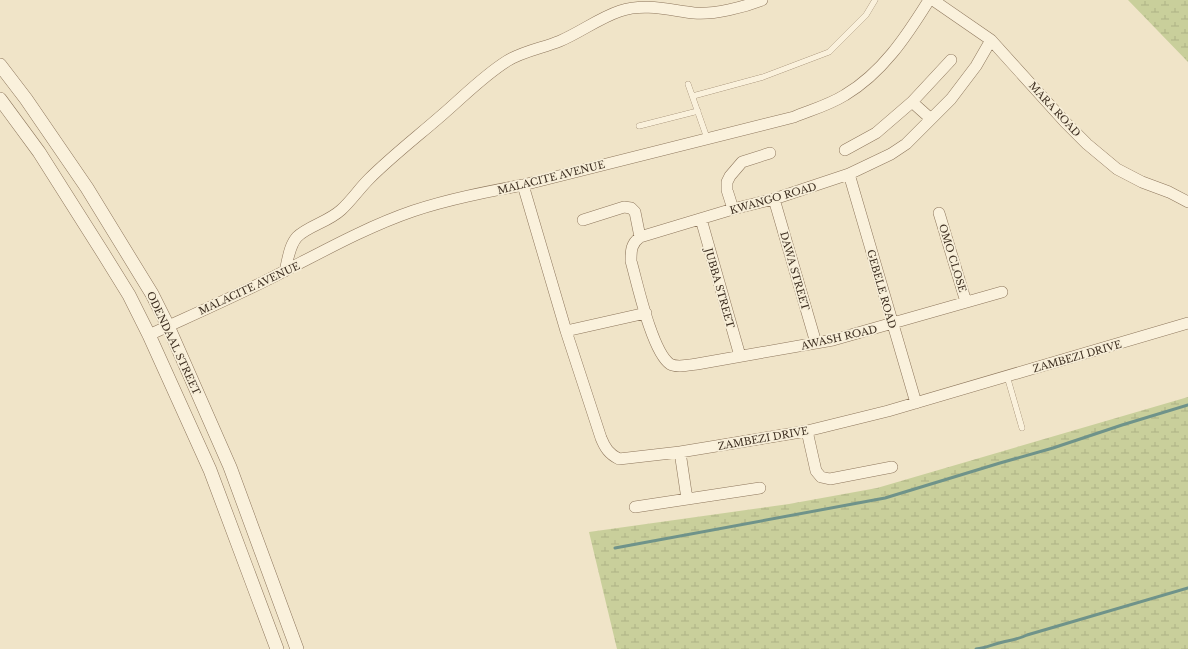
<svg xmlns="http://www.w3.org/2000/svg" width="1188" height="649" font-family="'Libre Baskerville',serif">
	<defs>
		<pattern id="wetland-marsh" width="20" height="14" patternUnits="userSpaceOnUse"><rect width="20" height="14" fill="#c9cf9b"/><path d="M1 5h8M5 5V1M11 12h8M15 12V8" fill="none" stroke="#aeb285"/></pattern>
	</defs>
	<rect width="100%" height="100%" fill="#f0e4c8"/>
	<path fill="url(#wetland-marsh)" d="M1128,0H1188V62Z
		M1188,397V649H617L589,532L789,504L877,488Z"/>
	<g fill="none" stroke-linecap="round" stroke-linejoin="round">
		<path stroke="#6f938a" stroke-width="3" d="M615,548L885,498L1000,463L1053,448L1122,425L1188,405
			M976,649C987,648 993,644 1003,642C1012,640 1019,639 1027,635L1188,588"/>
		<g stroke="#8d765c" stroke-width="6">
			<path id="service" d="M688,84L707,138
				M693,96L763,77L829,52L866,15L875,0
				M639,126L698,111
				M1007,376L1022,428"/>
		</g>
		<g stroke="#8d765c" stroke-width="12">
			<path id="minor" d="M933,0L991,40L1065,122L1087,144L1117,169L1142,182L1169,192L1188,202
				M991,40L976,66L951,99L906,144L891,154L849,174L774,199L733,209L640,237C631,244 631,250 631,261C637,282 652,352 670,364C677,368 689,365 697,364L833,340L1002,292
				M912,102L951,60
				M845,150L876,133L912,102L931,119
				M849,174L916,403
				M523,185L566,331L601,438C605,448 609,454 619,459L680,452L807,431L888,411L1188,323
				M774,199L816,343
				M733,209L727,190V182L730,176L742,162L770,153
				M939,213L966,302
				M701,219L740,356
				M583,220L624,207L631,208L635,212L640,237
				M285,271C288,260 289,246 297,237C308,226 328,222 341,210C351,201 359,189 369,179C392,156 418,136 442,115C463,97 483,76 507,61C523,51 543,48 560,41C581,32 599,18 620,11C644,3 669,10 694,13C714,15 744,7 762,0
				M566,331L646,313
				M149,335C188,317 227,300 265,281C313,257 363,228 413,211C449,199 486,192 523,185L794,117C811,110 829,105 845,95C882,73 906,37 929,0
				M807,431L816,471L821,477L830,479L892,467
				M680,452L687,499
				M635,507L760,488"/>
		</g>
		<g stroke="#8d765c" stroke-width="14">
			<path id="tertiary" d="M0,65L26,99L87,188L152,294L168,326L230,467L297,649
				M0,99L39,152L103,253L129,295L149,335L210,470L277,649"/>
		</g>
		<use href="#service" stroke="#faf1dc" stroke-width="5.5"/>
		<use href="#minor" stroke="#faf1dc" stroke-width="11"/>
		<use href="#tertiary" stroke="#faf1dc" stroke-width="13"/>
	</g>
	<g text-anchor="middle" stroke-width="3.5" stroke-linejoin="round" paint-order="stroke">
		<g font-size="10" fill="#3d2e20" stroke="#f7eed8">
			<text transform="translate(1055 109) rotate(47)" y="4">MARA ROAD</text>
			<text transform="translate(551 177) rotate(-14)" y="4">MALACITE AVENUE</text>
			<text transform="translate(773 198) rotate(-16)" y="4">KWANGO ROAD</text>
			<text transform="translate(953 258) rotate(73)" y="4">OMO CLOSE</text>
			<text transform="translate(795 271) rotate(74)" y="4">DAWA STREET</text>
			<text transform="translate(249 288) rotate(-25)" y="4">MALACITE AVENUE</text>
			<text transform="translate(720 288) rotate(74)" y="4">JUBBA STREET</text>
			<text transform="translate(882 289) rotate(74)" y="4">GEBELE ROAD</text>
			<text transform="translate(839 337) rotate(-13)" y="4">AWASH ROAD</text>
			<text transform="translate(174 343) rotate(65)" y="4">ODENDAAL STREET</text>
			<text transform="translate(1077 356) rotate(-16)" y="4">ZAMBEZI DRIVE</text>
			<text transform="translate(763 438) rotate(-10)" y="4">ZAMBEZI DRIVE</text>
		</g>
	</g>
</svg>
